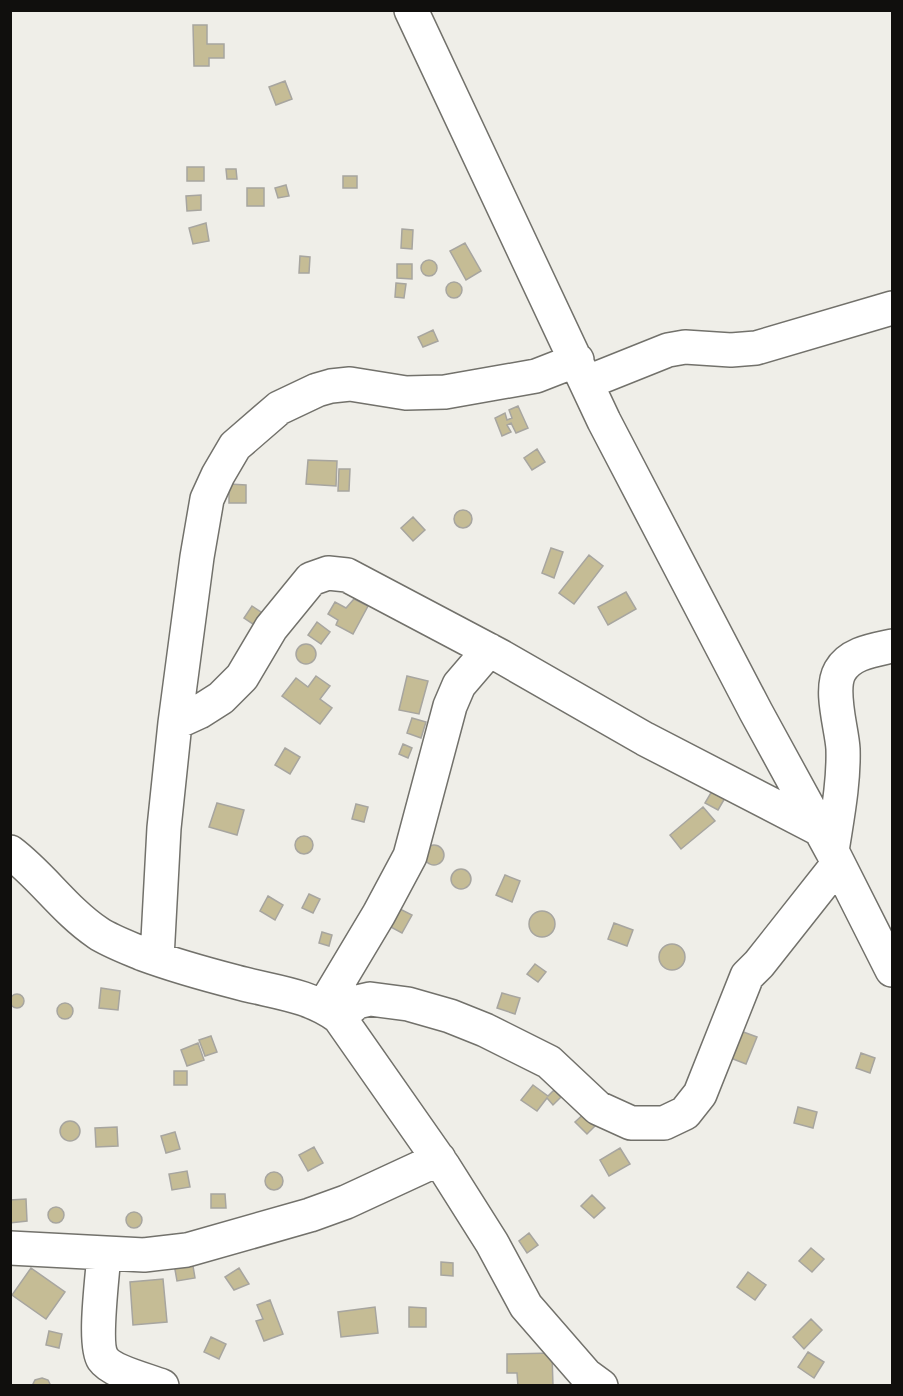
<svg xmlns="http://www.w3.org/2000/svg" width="903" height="1396" font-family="Poppins,sans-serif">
	<rect width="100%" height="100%" fill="#efeee8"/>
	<path fill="#c5bc95" stroke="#a7a59f" stroke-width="1.5" d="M193,25H207V44H224V58H209V66H194Z
		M285,81L292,99L276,105L269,87Z
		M187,167H204V181H187Z
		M226,169H236L237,179H227Z
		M343,176H357V188H343Z
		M286,185L289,196L278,198L275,188Z
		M247,188H264V206H247Z
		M201,195V210L187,211L186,196Z
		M206,223L209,241L193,244L189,228Z
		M402,229L413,230L412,249L401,248Z
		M465,243L481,271L466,280L450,251Z
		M300,256L310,257L309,273H299Z
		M421 268a8 8 0 1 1 16 0a8 8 0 1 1-16 0Z
		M397,264H412V279L397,278Z
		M446 290a8 8 0 1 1 16 0a8 8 0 1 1-16 0Z
		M396,283L406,284L404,298L395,297Z
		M433,330L438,341L423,347L418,337Z
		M518,406L528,428L516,433L511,423L507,425L511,432L502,436L495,418L505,413L507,420L512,418L509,410Z
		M537,449L545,462L532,470L524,458Z
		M308,460L337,461L336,486L306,484Z
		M339,469H350L349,491H338Z
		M229,484L246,485V503H229Z
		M454 519a9 9 0 1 1 18 0a9 9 0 1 1-18 0Z
		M413,517L425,530L413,541L401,528Z
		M551,548L563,552L554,578L542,573Z
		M589,555L603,566L574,604L559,593Z
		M626,592L636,609L608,625L598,607Z
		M354,599L368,606L353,634L336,625L338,620L328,614L335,602L346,608Z
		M252,606L264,614L256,626L244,618Z
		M317,622L330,632L321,644L308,635Z
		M296 654a10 10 0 1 1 20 0a10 10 0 1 1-20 0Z
		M316,676L330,686L320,699L332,708L320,724L282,696L296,678L308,687Z
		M407,676L428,681L419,714L399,710Z
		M412,718L426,722L421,738L407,733Z
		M403,744L412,748L408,758L399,754Z
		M285,748L300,757L290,774L275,765Z
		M712,791L725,798L718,810L705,803Z
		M217,803L244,810L237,835L209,827Z
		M356,804L368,807L364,822L352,819Z
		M703,807L715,821L681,849L670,835Z
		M295 845a9 9 0 1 1 18 0a9 9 0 1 1-18 0Z
		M424 855a10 10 0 1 1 20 0a10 10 0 1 1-20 0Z
		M451 879a10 10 0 1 1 20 0a10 10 0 1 1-20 0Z
		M505,875L520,881L512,902L496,895Z
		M309,894L320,899L313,913L302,908Z
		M268,896L283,905L275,920L260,911Z
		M396,907L412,915L402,933L387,925Z
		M529 924a13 13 0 1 1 26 0a13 13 0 1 1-26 0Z
		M614,923L633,930L627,946L608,939Z
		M322,932L332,935L329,946L319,943Z
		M659 957a13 13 0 1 1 26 0a13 13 0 1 1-26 0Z
		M535,964L546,972L538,982L527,974Z
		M101,988L120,991L118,1010L99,1008Z
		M502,993L520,998L515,1014L497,1008Z
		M10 1001a7 7 0 1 1 14 0a7 7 0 1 1-14 0Z
		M57 1011a8 8 0 1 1 16 0a8 8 0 1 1-16 0Z
		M738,1030L757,1037L746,1064L728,1057Z
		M211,1036L217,1052L205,1056L199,1040Z
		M198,1043L204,1060L187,1066L181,1050Z
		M861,1053L875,1058L870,1073L856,1068Z
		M174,1071H187V1085H174Z
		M533,1085L548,1096L554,1090L561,1097L553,1105L547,1098L537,1111L521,1100Z
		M798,1107L817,1112L813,1128L794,1123Z
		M588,1110L599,1122L587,1134L575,1122Z
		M60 1131a10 10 0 1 1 20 0a10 10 0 1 1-20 0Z
		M117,1127L118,1146L96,1147L95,1128Z
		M175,1132L180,1149L166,1153L161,1136Z
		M314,1147L323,1163L308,1171L299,1155Z
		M620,1148L630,1164L609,1176L600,1160Z
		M187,1171L190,1187L172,1190L169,1174Z
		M265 1181a9 9 0 1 1 18 0a9 9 0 1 1-18 0Z
		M211,1194H225L226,1208H211Z
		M592,1195L605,1208L594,1218L581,1206Z
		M26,1199L27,1221L10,1223V1200Z
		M48 1215a8 8 0 1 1 16 0a8 8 0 1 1-16 0Z
		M126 1220a8 8 0 1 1 16 0a8 8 0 1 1-16 0Z
		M529,1233L538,1245L527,1253L519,1241Z
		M811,1248L824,1259L812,1272L799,1261Z
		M192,1260L195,1278L177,1281L174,1264Z
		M441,1262L453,1263V1276L441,1275Z
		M31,1268L65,1292L46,1319L12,1295Z
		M239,1268L249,1284L234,1290L225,1277Z
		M748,1272L766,1285L755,1300L737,1287Z
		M163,1279L167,1322L133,1325L130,1282Z
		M270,1300L283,1334L264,1341L256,1321L263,1319L257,1305Z
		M375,1307L378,1333L341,1337L338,1312Z
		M409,1307L426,1308V1327H409Z
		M811,1319L822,1330L804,1349L793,1337Z
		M49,1331L62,1334L59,1348L46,1345Z
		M211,1337L226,1344L219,1359L204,1352Z
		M808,1352L824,1362L814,1378L798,1367Z
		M552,1353L553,1386H518L517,1373H507V1354Z
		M42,1378L48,1380L51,1386H32L35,1380Z"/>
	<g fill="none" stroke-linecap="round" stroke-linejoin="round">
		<g stroke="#72716b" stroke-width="36">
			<path id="minor" d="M411,10L604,421L756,712L832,851L892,970
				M588,382L668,350L685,347L731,350L756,348L892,308
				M175,723L199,712L221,698L242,677L271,628L311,579L328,573L347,575L502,657L645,739L821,830
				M832,851C837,818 844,783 843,749C842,729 829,690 840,671C850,653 874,650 892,646
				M10,852C42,876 64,910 98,933C110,941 129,948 143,954C173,965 205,974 236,982C272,992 308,994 339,1017L444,1167L492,1243L526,1306L586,1375L601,1386
				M157,958L164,828L175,723L197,557L207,499L218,475L235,446L279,408L317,390L331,386L350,384L406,393L445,392L536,376L577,360
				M324,1006L379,914L410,856L450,706L459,685L489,650
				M339,1017L357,1002L370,999L408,1004L450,1016L485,1030L549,1062L598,1108L631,1123H664L685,1113L700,1094L747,976L759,964L838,864
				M10,1248L144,1255L187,1250L310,1215L346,1202L439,1159
				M104,1253C103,1273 93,1344 103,1359C112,1372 147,1380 162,1386"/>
		</g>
		<use href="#minor" stroke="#fff" stroke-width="33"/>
	</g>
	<rect width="903" height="1396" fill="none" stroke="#100f0d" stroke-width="24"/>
</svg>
